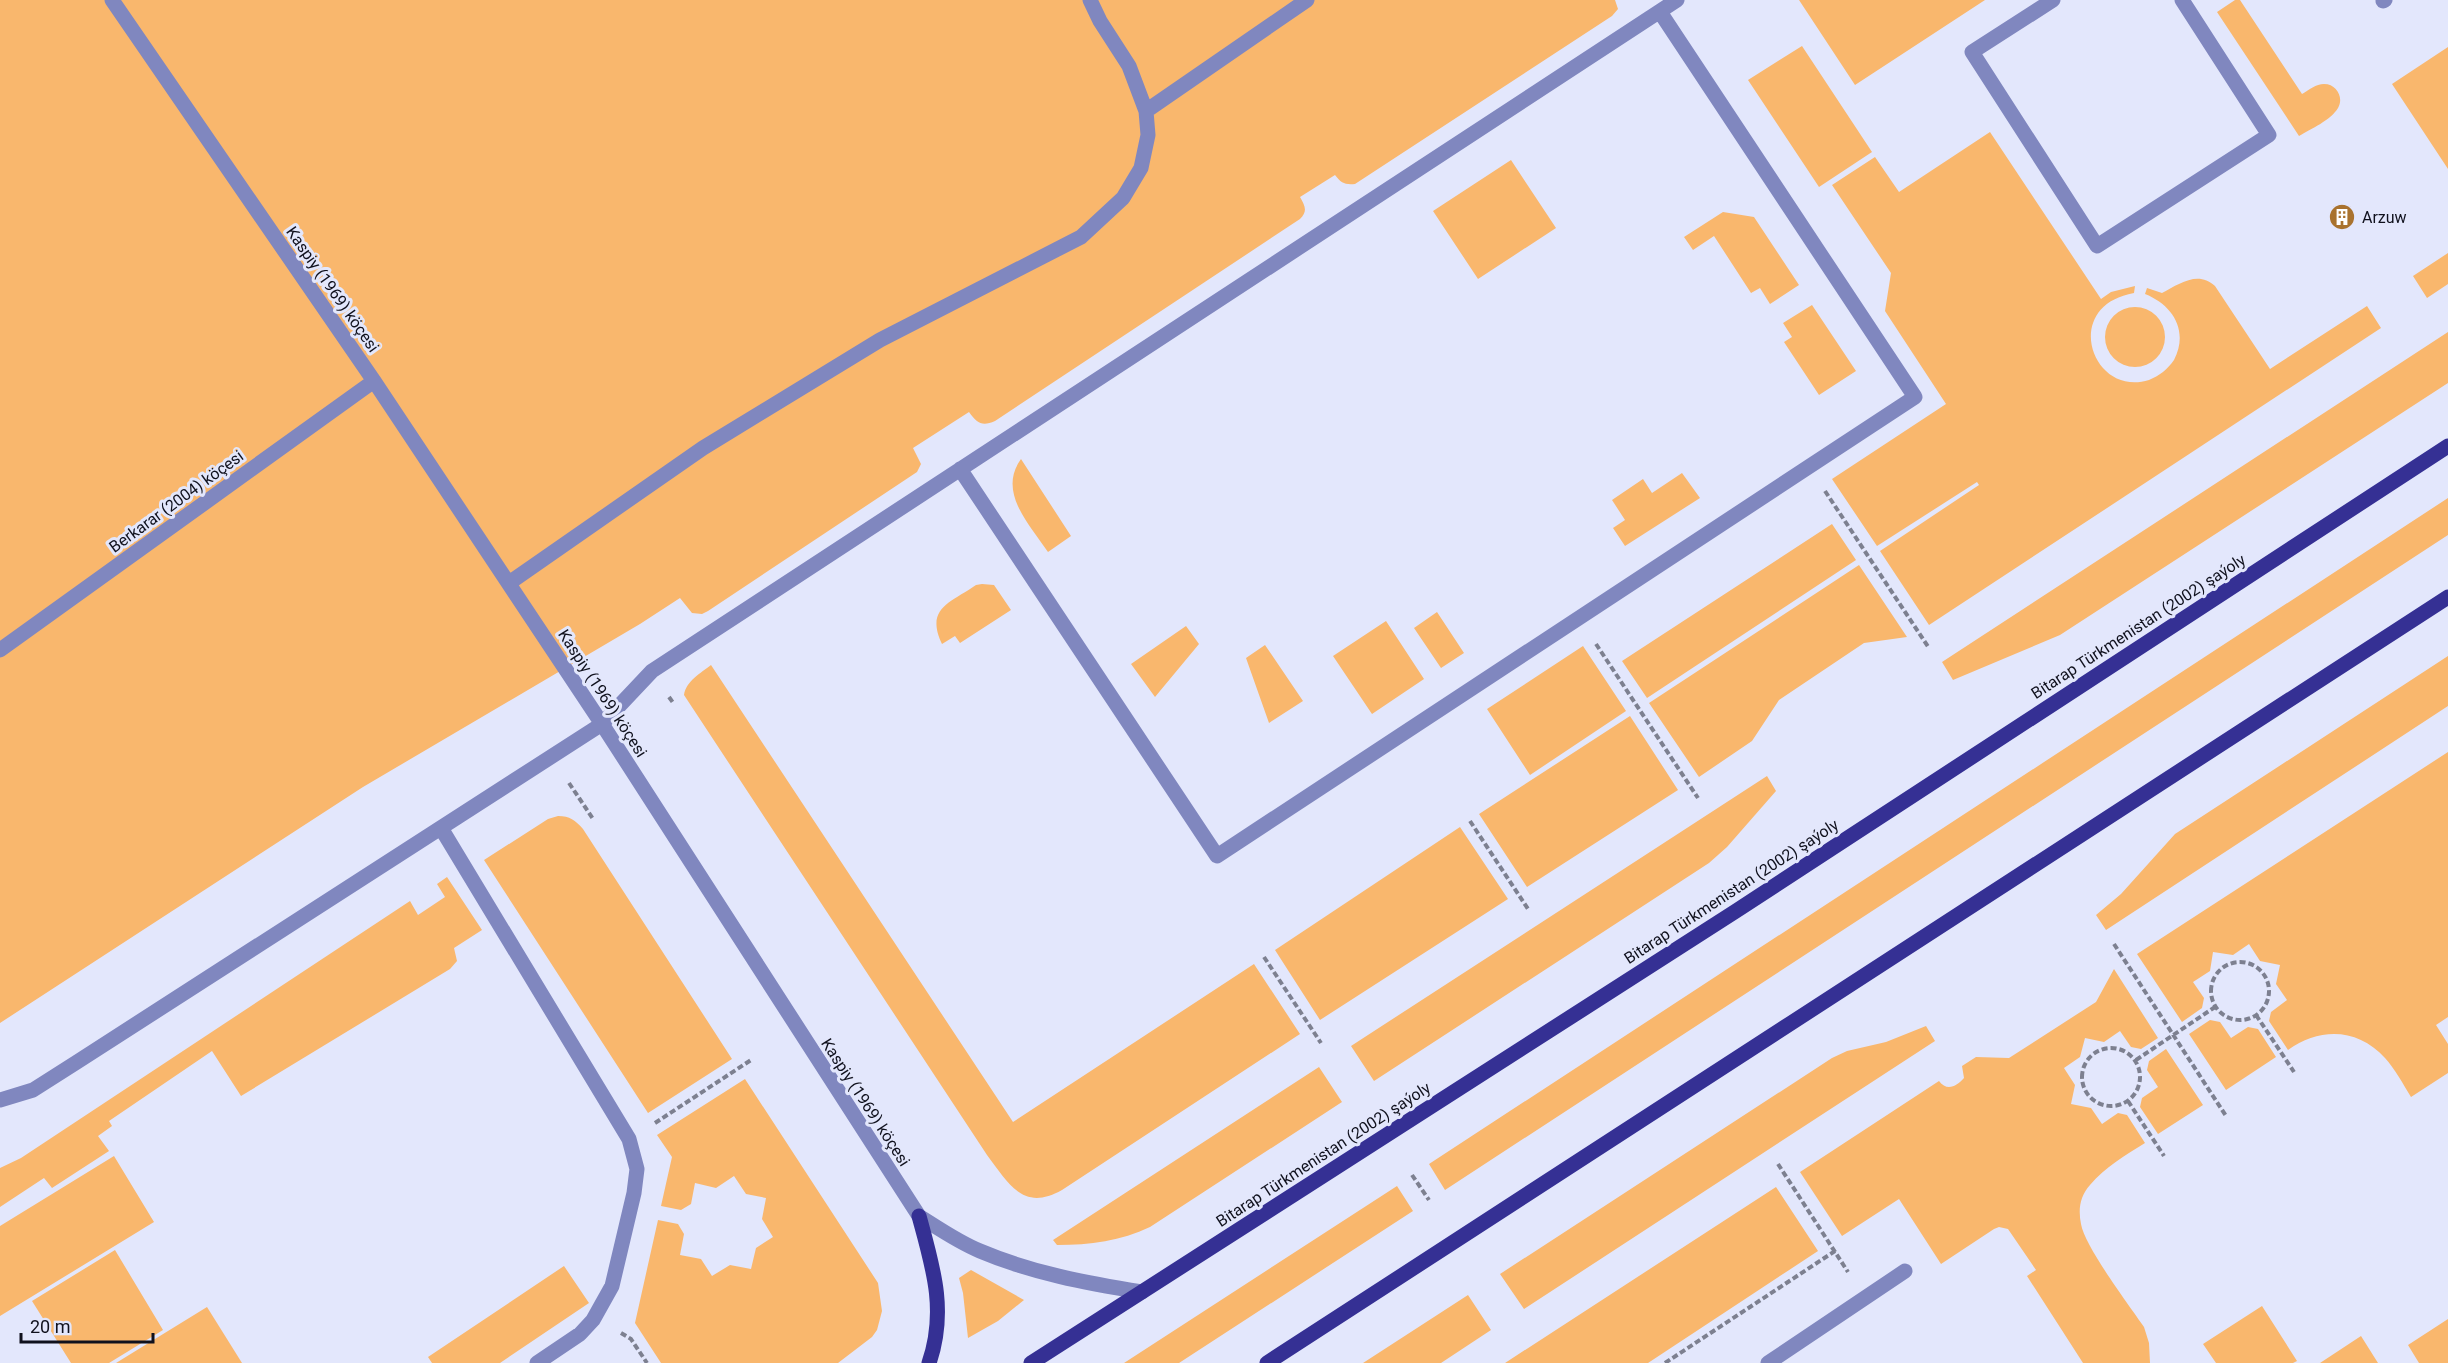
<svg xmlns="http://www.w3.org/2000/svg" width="2448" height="1363" font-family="Roboto,sans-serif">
	<rect width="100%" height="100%" fill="#e3e7fc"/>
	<path fill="#f9b76d" d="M0,0H1615L1618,9L1612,16L1355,184C1345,185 1341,183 1335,175L1300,197C1305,206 1308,211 1300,219L995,421C982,427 977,423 969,412L913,448L921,464L917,472L708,611L702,614L692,613L680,598L640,624L363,787L0,1023Z
		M1799,0H1985L1855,85Z
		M2235,0H2240L2302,94C2309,90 2316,84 2324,84C2337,84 2344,98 2338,108C2331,120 2311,129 2299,136L2217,12Z
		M1802,46L1872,152L1819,187L1748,80Z
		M2448,47V169L2392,84Z
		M1990,132L2101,299L2111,292L2135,286L2134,293C2060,306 2092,398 2149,380C2159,376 2168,369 2174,360C2189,331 2173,305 2145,294L2147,288L2162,293C2179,284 2198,270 2215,286L2270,369L2367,306L2381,328L1929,625L1880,551L1979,485L1977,482L1877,546L1832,479L1946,404L1885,311L1891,273L1832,185L1875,157L1899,192Z
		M1511,160L1556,228L1478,279L1433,211Z
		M1723,212L1754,217L1799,285L1770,304L1760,288L1751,293L1714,236L1693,250L1684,237Z
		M2448,253V284L2427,298L2413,276Z
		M1812,305L1856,371L1819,395L1784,342L1792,337L1783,323Z
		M2105 337a30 30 0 1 1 60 0a30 30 0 1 1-60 0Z
		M2448,332V383L2060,635L1953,680L1942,662Z
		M1021,459L1071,536L1048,552C1030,525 997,492 1021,459Z
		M1682,473L1700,498L1625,546L1613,528L1625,520L1612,500L1643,479L1652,493Z
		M2448,498V535L1445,1190L1429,1164Z
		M1832,524L1856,560L1647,698L1622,661Z
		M1859,565L1907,637L1864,643L1779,700L1752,741L1699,777L1649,703Z
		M982,584L994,585L1011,610L960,643L955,636L942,644C925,608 950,603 976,585Z
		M1437,612L1464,653L1441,668L1414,628Z
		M1386,621L1424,679L1372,714L1333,656Z
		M1186,626L1199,644L1155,697L1131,664Z
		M1265,645L1303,701L1269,723L1246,658Z
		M1583,646L1626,711L1530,775L1487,709Z
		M2448,656V706L2106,930L2096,915L2121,894L2175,834Z
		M711,665L1013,1122L1254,964L1300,1034L1062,1190C1023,1212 1009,1184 987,1155L684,695C686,681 701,673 711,665Z
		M1630,716L1678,790L1527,887L1479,814Z
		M2448,752V1017L2436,1025L2448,1044V1073L2411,1097C2403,1084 2395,1069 2385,1058C2358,1028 2320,1027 2288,1050L2269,1021L2271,1012L2287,1000L2276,984L2280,965L2260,961L2249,944L2233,955L2213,952L2210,971L2193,982L2204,998L2202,1008L2182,1022L2137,954Z
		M1767,776L1776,791L1727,847L1709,863L1374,1081L1351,1046Z
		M558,816C570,816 575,820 583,829L732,1059L648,1113L484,860L548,819Z
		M1460,827L1508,899L1320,1020L1275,950Z
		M447,877L482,930L454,948L457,961L450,969L241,1096L212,1051L109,1121L112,1126L98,1136L109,1151L52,1188L44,1178L0,1207V1168L21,1158L410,901L418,915L445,897L437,884Z
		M2114,969L2158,1038L2141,1049L2131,1047L2120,1031L2104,1042L2085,1038L2080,1057L2064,1068L2075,1085L2071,1104L2091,1108L2102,1124L2118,1113L2127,1115L2145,1143C2126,1155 2105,1167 2090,1185C2080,1196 2078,1209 2081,1224C2085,1247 2129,1305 2144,1327L2149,1343L2150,1363H2083L2027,1276L2036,1270L2008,1229L1999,1227L1994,1229L1941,1264L1899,1199L1842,1236L1800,1172L1939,1081C1947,1092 1957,1086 1964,1078L1962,1066L1976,1057L2009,1058L2096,1002Z
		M2210,1020L2220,1022L2231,1038L2248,1027L2258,1029L2276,1057L2226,1090L2189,1034Z
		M1926,1026L1935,1041L1524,1309L1500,1274L1832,1058L1847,1051L1886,1042Z
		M2166,1049L2203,1105L2158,1134L2140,1107L2142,1098L2158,1087L2147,1070L2149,1061Z
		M1319,1067L1342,1102L1150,1227C1121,1241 1090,1245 1057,1245L1053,1240Z
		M745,1079L878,1283L882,1311L877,1330L872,1337L838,1363H661L635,1323L658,1220L678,1224L684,1234L680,1255L701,1259L712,1276L730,1265L751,1269L756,1248L773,1237L762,1219L766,1198L746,1194L734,1176L716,1188L695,1183L691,1204L681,1210L661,1206L672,1157L657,1135Z
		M114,1156L154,1222L0,1316V1226Z
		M1397,1186L1413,1211L1179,1363H1124Z
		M1776,1187L1818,1251L1648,1363H1505Z
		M115,1250L163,1330L109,1363H71L32,1301Z
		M564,1266L589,1303L500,1363H432L428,1357Z
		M971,1270L1024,1300L998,1321L968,1338L963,1293L959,1278Z
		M1468,1295L1491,1330L1441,1363H1363Z
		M2262,1306L2297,1361L2293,1363H2216L2203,1344Z
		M207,1307L242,1363H116Z
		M2448,1319V1363H2419L2408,1345Z
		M2361,1336L2378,1363H2320Z"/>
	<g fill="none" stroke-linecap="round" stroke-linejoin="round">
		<path stroke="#7d8090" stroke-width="4" stroke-dasharray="6 3" stroke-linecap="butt" d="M1825,491L1929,648
			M1596,644L1698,798
			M669,697L674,704
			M569,783L593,819
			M1470,821L1528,909
			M2114,944L2226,1116
			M1264,957L1321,1043
			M2211 991a29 29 0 1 1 58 0a29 29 0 1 1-58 0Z
			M2256,1015L2294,1072
			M2082 1077a29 29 0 1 1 58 0a29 29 0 1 1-58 0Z
			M2136,1060L2215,1007
			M2128,1101L2164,1156
			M655,1123L751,1060
			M1778,1164L1848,1272
			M1412,1175L1429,1200
			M621,1333L631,1339L647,1363
			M1665,1363L1835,1251"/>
		<path stroke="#8087bf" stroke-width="15" d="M112,0L374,381L602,724L919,1216C938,1228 958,1242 980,1251C1032,1273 1086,1283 1142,1292
			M2053,0L1972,52L2097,246L2269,135L2182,0
			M2383,1L2385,0
			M1146,111L1307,0
			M960,469L1217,856L1915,397L1660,12
			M509,583L703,448L880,340L1081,237L1123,198L1141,168L1148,135L1146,111L1129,66L1100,21L1090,0
			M0,650L374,381
			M441,828L629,1139L637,1169L634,1193L612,1286L593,1320L580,1334L537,1363
			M0,1100L33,1090L77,1062L602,724L652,671L1677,0
			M1768,1363L1905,1271"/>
		<path stroke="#353094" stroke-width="15" d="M919,1216C933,1267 947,1311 929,1363
			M1031,1363L1736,911L2448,446
			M1267,1363L2448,597"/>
	</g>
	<defs>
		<g id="building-disc" transform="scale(1.35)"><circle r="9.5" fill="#a9722e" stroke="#e3e7fc"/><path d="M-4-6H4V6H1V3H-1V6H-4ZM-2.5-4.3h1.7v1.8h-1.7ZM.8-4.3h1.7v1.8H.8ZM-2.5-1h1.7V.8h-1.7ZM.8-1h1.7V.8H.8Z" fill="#fff"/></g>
	</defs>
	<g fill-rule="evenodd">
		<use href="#building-disc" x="2342" y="217"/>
	</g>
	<g text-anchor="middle" stroke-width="6" stroke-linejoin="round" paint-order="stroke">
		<g font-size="16" fill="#10111d" stroke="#e3e7fc" text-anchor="start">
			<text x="2362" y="223">Arzuw</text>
		</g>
		<g font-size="16" fill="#10111d" stroke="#e3e7fc">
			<text transform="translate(333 289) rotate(55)" y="6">Kaspiy (1969) köçesi</text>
			<text transform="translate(176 501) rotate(-36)" y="6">Berkarar (2004) köçesi</text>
			<text transform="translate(2138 626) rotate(-33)" y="6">Bitarap Türkmenistan (2002) şaýoly</text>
			<text transform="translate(603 693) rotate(57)" y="6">Kaspiy (1969) köçesi</text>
			<text transform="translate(1731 891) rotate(-33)" y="6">Bitarap Türkmenistan (2002) şaýoly</text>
			<text transform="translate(866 1102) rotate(57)" y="6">Kaspiy (1969) köçesi</text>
			<text transform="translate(1323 1154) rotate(-33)" y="6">Bitarap Türkmenistan (2002) şaýoly</text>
		</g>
	</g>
	<path d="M21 1333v9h132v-9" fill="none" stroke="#10111d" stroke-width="3"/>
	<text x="30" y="1333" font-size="18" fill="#10111d" stroke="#e3e7fc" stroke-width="4.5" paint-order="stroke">20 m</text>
</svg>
